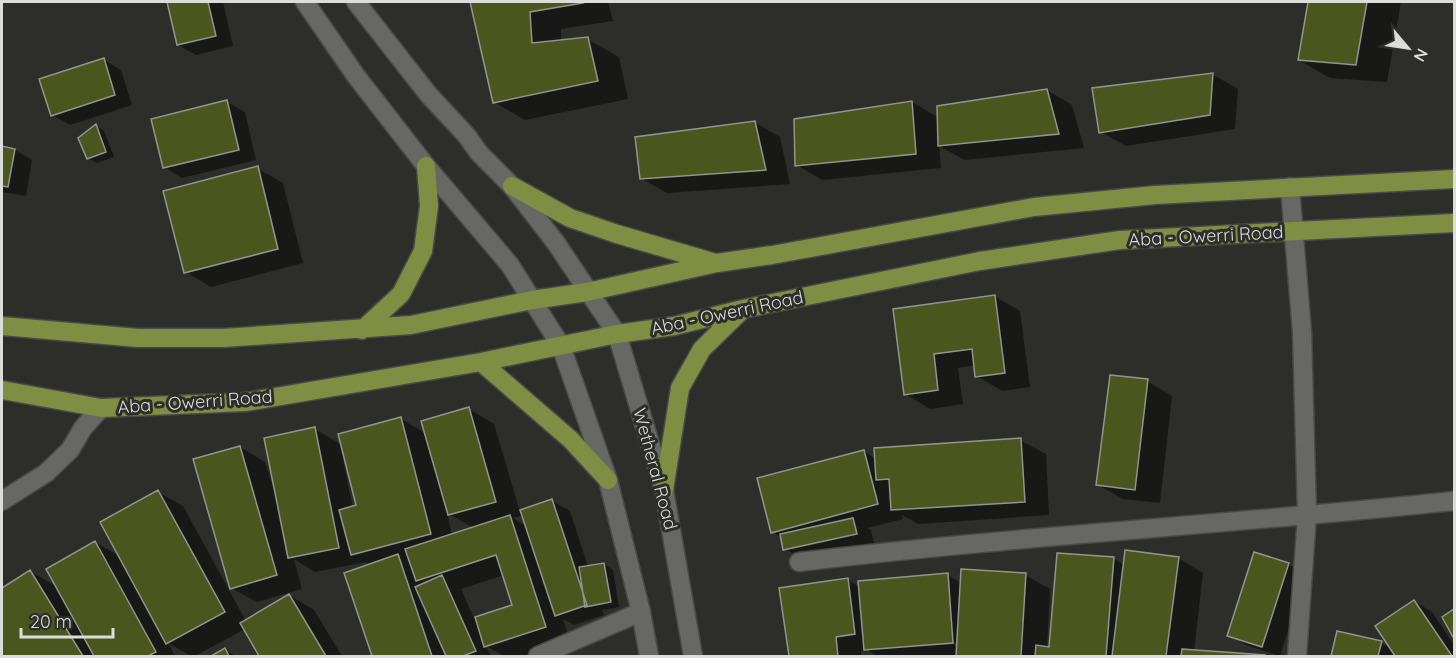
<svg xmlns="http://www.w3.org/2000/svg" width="1456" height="658" font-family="Quicksand,sans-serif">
	<rect width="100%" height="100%" fill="#2d2e2a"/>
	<path fill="#0007" fill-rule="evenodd" d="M168,2H223L233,46L196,55L178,45Z
		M471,2H608L613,21L561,29V41L587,39L619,57L628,99L525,120L494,102Z
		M1309,2H1401L1387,82L1330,78L1299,60Z
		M104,60L121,70L132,105L70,125L52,115Z
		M1212,74L1238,89L1235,129L1126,146L1101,132Z
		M1047,90L1072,105L1084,148L965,160L939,146L941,168L822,180L797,165L912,102L939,118Z
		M227,102L245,112L256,160L182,178L164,167Z
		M754,122L780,137L790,184L667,193L642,179Z
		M96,126L104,131L114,157L97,163L88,158Z
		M2,148L15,150L32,160L26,196L2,192Z
		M257,168L283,183L303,263L211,287L186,272Z
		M994,296L1020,311L1030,387L1002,391L977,376L975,365L958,368L963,404L930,409L905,394L894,310Z
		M1147,381L1172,396L1160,503L1123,499L1098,485Z
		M469,409L494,424L520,512L552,501L570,511L588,567L604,564L613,570L619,607L602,610L604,615L574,625L563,619L570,641L524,656H504L486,646L491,656H374L346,573L371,565L365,562L315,572L294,559L302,589L257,602L231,588L240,447L265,462L275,493H277L315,429L342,445L401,419L427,434ZM346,458L358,506L353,508L343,459ZM447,513L474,528L452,535ZM524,515L527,527L513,518ZM504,575L514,606L478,627L461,589Z
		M1020,440L1046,454L1049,515L918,524L902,515L903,519L867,528L871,530L874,544L803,559L785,549L782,537L772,532L864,451L876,459Z
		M158,492L183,506L246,621L289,595L314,610L342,656H261L245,629L195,656H191L168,643L175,656H2V589L30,571L57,587L95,542L121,557Z
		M1113,558L1124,565L1178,558L1203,573L1194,651L1262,656H878L867,650L861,651V656H790L781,589L848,580L860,587L948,575L961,583L1025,575L1050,589L1047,648H1051ZM947,638L958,644V647L946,640Z
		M1288,564L1306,574L1280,656L1246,645L1229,635Z
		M1414,601L1432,612L1454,645V656H1333L1338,633L1381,643L1392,649Z
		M225,650L236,656H214Z"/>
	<path fill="#4b561e" stroke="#939490" stroke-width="1.5" d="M167,2H208L216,36L177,45Z
		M470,2H582L583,3L530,12L532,43L588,37L598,81L493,103Z
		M1308,2H1367L1356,65L1298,60Z
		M104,58L115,95L51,116L39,79Z
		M1213,73L1210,115L1099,133L1092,88Z
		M1047,89L1059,134L938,146L937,106Z
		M227,100L239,150L163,168L151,119Z
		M912,101L916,154L795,166L794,119Z
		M755,121L766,170L640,179L635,137Z
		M96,124L106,152L87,159L78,138Z
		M2,146L15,149L8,187L2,186Z
		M258,166L278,249L184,273L163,191Z
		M995,295L1005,373L975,377L972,349L934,354L938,390L904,395L893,309Z
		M1110,375L1148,379L1135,490L1096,485Z
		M469,407L496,502L448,515L421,421Z
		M401,417L431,534L351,555L339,510L356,505L338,434Z
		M315,427L339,548L288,558L264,438Z
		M1021,438L1025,502L891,510L889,479L876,480L874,448Z
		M240,446L277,575L230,589L193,459Z
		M864,450L878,504L771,533L757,478Z
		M158,490L225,612L166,644L100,522Z
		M552,499L587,605L555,616L520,510Z
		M510,515L546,627L484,647L475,617L512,605L496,555L416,581L405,549Z
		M853,518L857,534L783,550L780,534Z
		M95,541L156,652L148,656H94L46,569Z
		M1125,550L1179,557L1166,656H1112Z
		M1254,552L1289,563L1262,647L1227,636Z
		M1057,553L1114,557L1106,656H1035L1036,645L1049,647Z
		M398,554L432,656H372L344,573Z
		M604,563L611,602L585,607L579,567Z
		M961,569L1026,573L1021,656H956Z
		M30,570L83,656H2V588Z
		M948,573L953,643L864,650L858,581Z
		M442,575L476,651L463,656H446L415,587Z
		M848,578L855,634L836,637L838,656H789L779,588Z
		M289,594L326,656H259L240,623Z
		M1414,600L1452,656H1395L1375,626Z
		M1454,609V639L1442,617Z
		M1337,631L1382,641L1378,656H1331Z
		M225,648L229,656H211Z
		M1182,649L1265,655V656H1181Z"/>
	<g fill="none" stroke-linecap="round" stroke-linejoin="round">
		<g stroke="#494947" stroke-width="21">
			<path id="minor" d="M1290,187L1302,332L1307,515L1297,656
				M2,501L46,473L70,450L83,428L101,408
				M799,562C1017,536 1236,524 1454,501
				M538,656L641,612"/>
		</g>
		<g stroke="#494947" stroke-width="21">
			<path id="secondary" d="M305,2L356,76L426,166L510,265L561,346L608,480L641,612L649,656
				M356,2L428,94L467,136L479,153L512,186L556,243L617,334L664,490L693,656"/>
		</g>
		<g stroke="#494947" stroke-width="21">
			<path id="trunk" d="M512,186L570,218L617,234L712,262
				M2,326L138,338H223L411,325L532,300L587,292L717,263L772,255L1034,207L1155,195L1454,179
				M362,330L401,294L423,251L429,206L426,166
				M481,362L570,439L608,480
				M2,390L101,408L246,402L481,362L617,334L674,326L743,309L980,261L1120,240L1454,223
				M664,490L680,388L702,349L743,309"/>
		</g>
		<use href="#minor" stroke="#676864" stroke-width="18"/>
		<use href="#secondary" stroke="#676864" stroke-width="18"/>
		<use href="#trunk" stroke="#7f8e42" stroke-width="18"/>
	</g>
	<g text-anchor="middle" stroke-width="6" stroke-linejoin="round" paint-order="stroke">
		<g font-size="18" fill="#dcdcda" stroke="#2d2e2a">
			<text transform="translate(1206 236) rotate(-3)" y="6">Aba - Owerri Road</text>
			<text transform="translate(727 313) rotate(-12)" y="6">Aba - Owerri Road</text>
			<text transform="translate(195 402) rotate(-4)" y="6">Aba - Owerri Road</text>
			<text transform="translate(655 469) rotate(75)" y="6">Wetheral Road</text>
		</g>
	</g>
	<rect width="1456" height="658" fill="none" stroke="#dcdcda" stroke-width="6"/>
	<g transform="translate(1408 48) rotate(119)" stroke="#2d2e2a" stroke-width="4.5" paint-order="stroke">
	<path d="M0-4.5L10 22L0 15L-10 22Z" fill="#dcdcda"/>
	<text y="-9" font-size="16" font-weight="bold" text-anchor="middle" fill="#dcdcda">N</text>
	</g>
	<path d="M21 628v9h92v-9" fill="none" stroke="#dcdcda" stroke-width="3"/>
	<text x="30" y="628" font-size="18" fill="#dcdcda" stroke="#2d2e2a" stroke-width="4.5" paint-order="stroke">20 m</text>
</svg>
